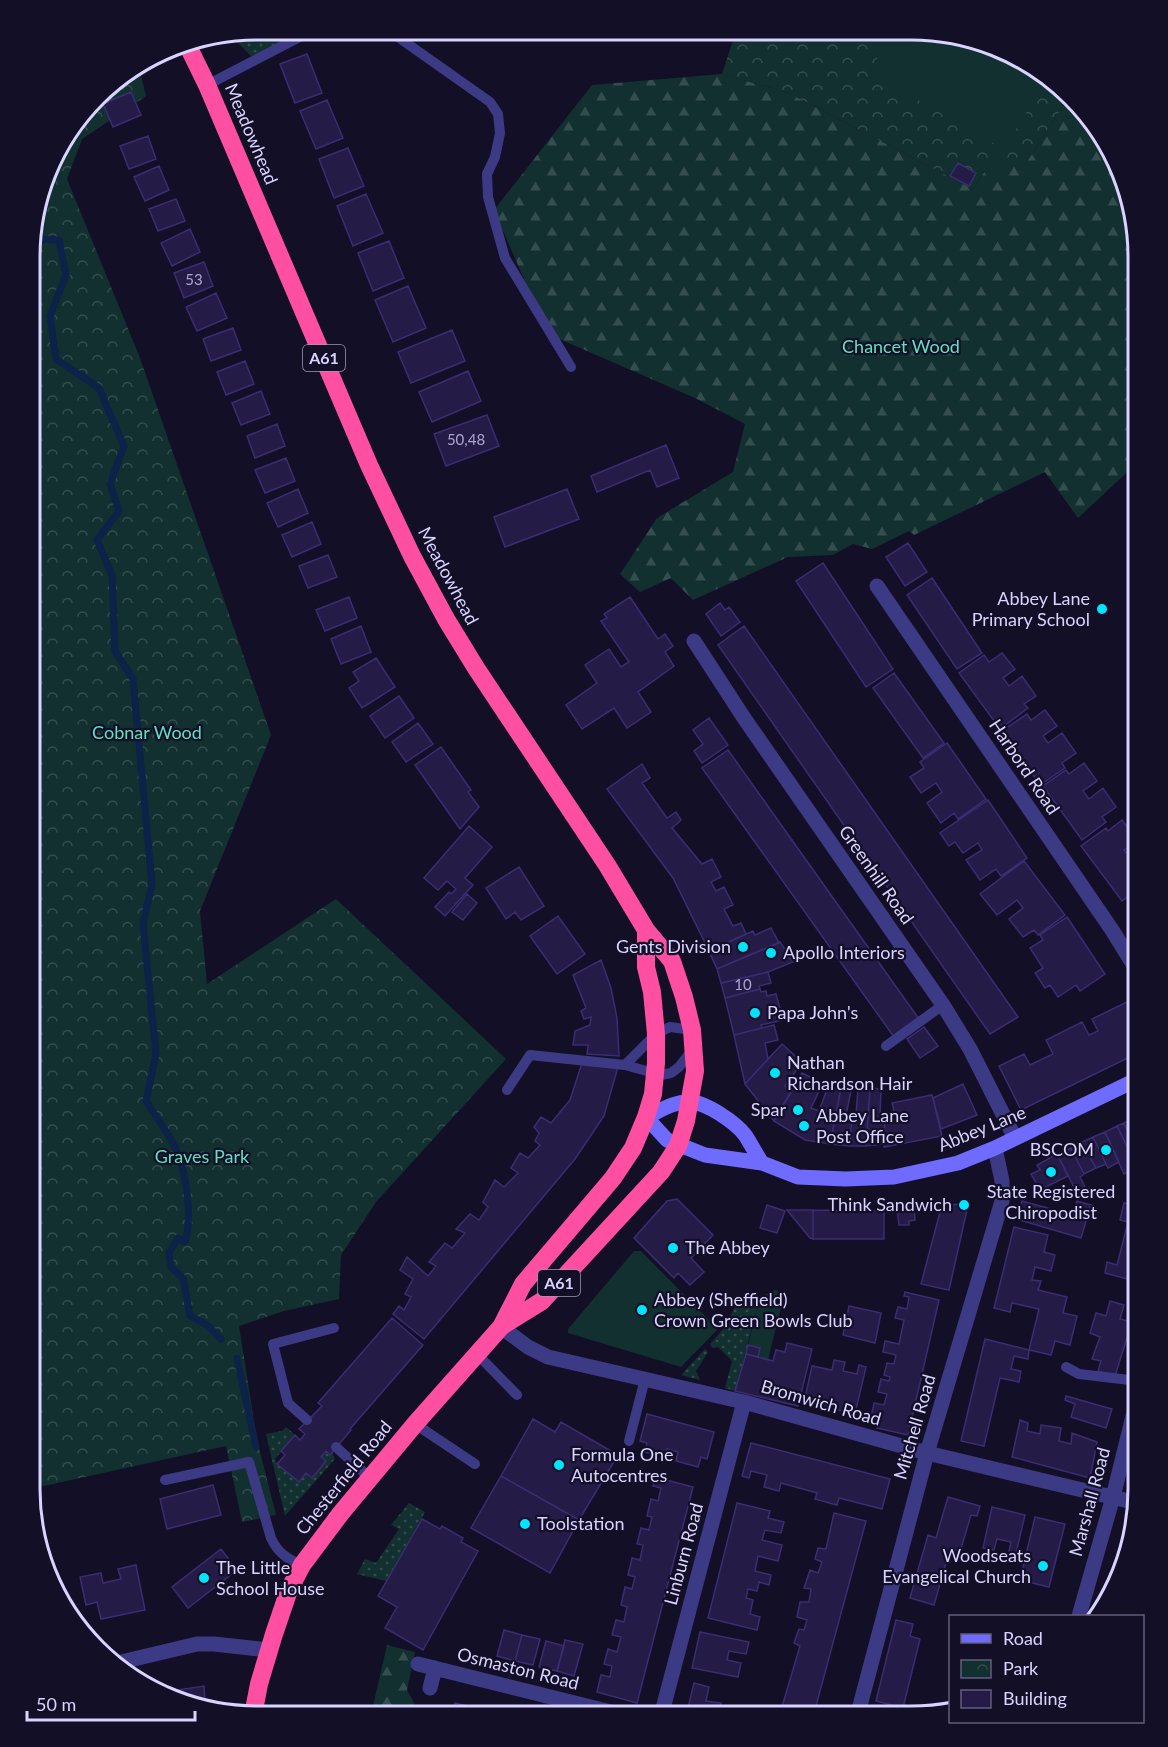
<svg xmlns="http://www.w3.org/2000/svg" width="1168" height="1747" font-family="Lato,sans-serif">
	<defs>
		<pattern id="grass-dots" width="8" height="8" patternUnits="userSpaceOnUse" patternTransform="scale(1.5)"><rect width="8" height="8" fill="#12302f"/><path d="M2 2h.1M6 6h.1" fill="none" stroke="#344d4e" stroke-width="1.8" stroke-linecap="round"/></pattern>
		<pattern id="forest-firs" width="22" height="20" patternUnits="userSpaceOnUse" patternTransform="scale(1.5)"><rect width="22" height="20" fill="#12302f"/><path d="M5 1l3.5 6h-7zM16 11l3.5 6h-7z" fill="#344d4e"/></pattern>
		<pattern id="park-crowns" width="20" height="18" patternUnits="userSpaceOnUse" patternTransform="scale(1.5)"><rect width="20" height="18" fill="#12302f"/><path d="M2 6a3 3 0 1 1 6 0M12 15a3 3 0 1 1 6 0" fill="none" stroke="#344d4e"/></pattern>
	</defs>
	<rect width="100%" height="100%" fill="#130f26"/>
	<path fill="url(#grass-dots)" d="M258,30H305L252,57L230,35Z
		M759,1302L735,1391L725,1388L732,1361L718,1347L713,1348L710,1344L724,1328L735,1307Z
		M705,1349L708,1352L696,1371L700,1380L681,1375Z
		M286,1427L295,1435L275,1459L277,1464L299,1482L306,1473L312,1478L326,1462L321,1457L326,1451L330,1454L332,1452L335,1459L285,1516L266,1434L282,1431Z
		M409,1503L425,1512L386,1581L357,1574L365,1559L376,1563L399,1529L391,1525Z"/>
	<path fill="url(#forest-firs)" d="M722,74L789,93L973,189L988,166H1024L1069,97L1091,119L1121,170L1138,258V462L1078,518L1045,472L914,535L909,531L872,549L853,544L833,555L788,557L693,600L671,578L640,592L620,574L657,518L733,472L745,424L695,398L548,334L494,210L592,85Z
		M387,1645L415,1652L407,1690L421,1716L371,1715Z"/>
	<path fill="url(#park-crowns)" d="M736,31L940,32L997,47L1049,77L1069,97L1024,166H988L973,189L789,93L722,74Z
		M139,68L146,96L82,139L67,179L140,358L271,735L200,911L207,984L336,899L506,1059L376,1202L341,1255L339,1299L284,1311L239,1326L257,1440L276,1515L242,1522L226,1446L30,1489L32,228L60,144L108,86Z"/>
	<path fill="#12302f" d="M893,32H940L997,47L1048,77L1004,149L869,72Z
		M634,1251H641L718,1329L681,1367L568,1333V1329Z
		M775,1290L785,1292L768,1360L746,1354L760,1297Z"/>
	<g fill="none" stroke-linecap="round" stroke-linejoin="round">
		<path stroke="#0c2248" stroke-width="7" d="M32,239L59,240L66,275L50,316L56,359L99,388L124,446L110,484L119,511L97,540L112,575L115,651L133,679L152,884L143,924L156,1054L146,1101C155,1116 166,1130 174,1145C186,1168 193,1218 185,1242L178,1238L169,1253L171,1267L183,1278L190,1316L207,1325L221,1339
			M237,1358L256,1447"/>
	</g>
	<path fill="#241b47" stroke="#3b2d73" stroke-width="1.5" d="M559,31H583L580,38Z
		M307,54L322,93L295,103L280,64Z
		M131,92L141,115L113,127L103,104Z
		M327,100L343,138L316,149L300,111Z
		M148,136L156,159L129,169L120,146Z
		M348,148L364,186L334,198L319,159Z
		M958,163L976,173L969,186L950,176Z
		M159,166L169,190L145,201L134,177Z
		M366,194L383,233L353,246L337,206Z
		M176,199L185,221L158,231L149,209Z
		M190,229L200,252L172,266L161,243Z
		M389,241L404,278L373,291L358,253Z
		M204,262L213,286L184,298L174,273Z
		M408,286L426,328L393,342L375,300Z
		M216,293L227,318L197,331L186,307Z
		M233,328L241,350L211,361L203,339Z
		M452,330L465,361L411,383L398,352Z
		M245,361L254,384L226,395L217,372Z
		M468,371L481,401L432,422L419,392Z
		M261,391L270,414L241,425L232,403Z
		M487,415L499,446L446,466L434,434Z
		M277,424L285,446L255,458L247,436Z
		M666,445L679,478L657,487L650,470L597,492L591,476Z
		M286,458L295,481L265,493L255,470Z
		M298,489L308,513L278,527L267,503Z
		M567,489L579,519L505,547L494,517Z
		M312,522L321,544L292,557L282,535Z
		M908,543L927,572L905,586L886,557Z
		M328,555L337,577L308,588L299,566Z
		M823,563L893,669L866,687L796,581Z
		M932,578L982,653L957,669L907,595Z
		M349,597L357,618L325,631L316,610Z
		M630,597L658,639L665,634L673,646L665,652L674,666L638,692L651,712L627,728L614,708L582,729L566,705L597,683L585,665L609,649L621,667L629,662L601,621L607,618L604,614Z
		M720,603L725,610L729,607L740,622L721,636L706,614Z
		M361,626L371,652L341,664L331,639Z
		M744,626L1018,1017L990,1034L718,645Z
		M1002,653L1015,669L1003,678L1009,686L1022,676L1036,696L1024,704L1028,708L1000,729L959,673L984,655L989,662Z
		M376,658L395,687L362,708L349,688L359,681L353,672Z
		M894,673L944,743L923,758L873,688Z
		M399,696L414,718L385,738L370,716Z
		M1045,710L1057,726L1043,736L1048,743L1062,733L1076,753L1062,763L1065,768L1040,785L1002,731L1027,714L1031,720Z
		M709,718L728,745L702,763L694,751L703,744L693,730Z
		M418,723L433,744L406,762L392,742Z
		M947,743L986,799L958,819L954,813L941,823L927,803L942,792L936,783L921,793L910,777L924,768L920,762Z
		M441,747L471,790L468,792L479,807L460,829L415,765Z
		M728,750L919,1019L894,1037L702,768Z
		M1084,763L1097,781L1083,791L1089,799L1103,788L1116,807L1102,817L1106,822L1082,840L1043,786L1066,770L1069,774Z
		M642,764L650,778L642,783L667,818L676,812L681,820L672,828L702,864L712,859L721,877L711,882L716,891L724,887L733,905L724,909L733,926L741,923L746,934L709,951L673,878L607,789Z
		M988,800L1027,858L1001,876L996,869L980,880L966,860L982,850L978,843L963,853L955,842L949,846L940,833Z
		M1122,820L1138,841L1124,850L1130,857L1138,852V889L1122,901L1081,846L1106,828L1108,831Z
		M469,826L492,847L465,878L473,885L445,916L435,907L449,892L451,894L456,889L447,881L438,890L424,878Z
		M1024,861L1065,915L1038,935L1034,930L1023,937L1009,919L1023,908L1017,900L997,915L980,894Z
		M519,867L544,906L521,920L515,912L506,919L486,888Z
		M467,894L477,903L463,920L452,912Z
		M1138,904V924L1128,911Z
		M558,916L585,954L557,974L530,936Z
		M1067,917L1105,974L1080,991L1076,985L1058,997L1050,985L1045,988L1035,973L1043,968L1030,948L1043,940L1040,935Z
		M771,928L779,943L717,969L709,951L753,931L755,935Z
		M780,942L793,962L768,972L721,983L717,969Z
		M601,960L611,988L617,1018L619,1056L587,1054L588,1045H573L575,1031L590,1025L591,1017L584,1019L581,1011L586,1008L573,975Z
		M768,972L771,983L759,986L760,989L725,998L721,983Z
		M760,989L761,992L766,991L767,996L776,994L783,1020L761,1025L762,1028L734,1035L725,998Z
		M1129,1001L1138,1018V1053L1021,1110L999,1066L1024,1054L1030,1065L1053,1054L1046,1040L1082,1022L1089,1035L1098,1031L1092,1019Z
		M774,1025L778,1040L765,1043L768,1059L745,1084L734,1035Z
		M924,1027L938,1046L920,1058L907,1039Z
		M782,1044L802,1062L785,1086L791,1091L774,1121L745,1084Z
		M582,1063L618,1067L604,1116L575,1159L424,1339L393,1314L399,1306L404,1310L411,1297L405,1294L413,1279L400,1270L407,1257L428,1276L436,1266L429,1262L445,1243L452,1248L465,1233L456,1229L470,1214L479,1220L488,1207L483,1202L495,1180L504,1187L518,1173L511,1168L520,1153L528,1158L540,1145L535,1141L539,1133L534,1127L541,1117L551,1123L570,1100Z
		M802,1073L823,1083L811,1108L819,1111L829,1084L841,1088L830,1144L805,1140L774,1121Z
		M963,1084L977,1115L941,1129L933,1098Z
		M841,1088L851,1091L846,1115L852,1116L850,1146L830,1144Z
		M858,1088H870L866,1146H850L852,1116L856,1115Z
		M870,1088L881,1089L880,1114H885L884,1144L866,1146Z
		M932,1095L942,1136L884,1147L885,1114L894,1111L892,1103Z
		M1138,1117V1143L1134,1145L1124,1123Z
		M1124,1123L1134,1145L1128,1148L1117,1126Z
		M1117,1126L1137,1167L1124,1174L1105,1132Z
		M1105,1132L1119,1162L1108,1168L1093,1137Z
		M1093,1137L1106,1164L1096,1168L1082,1142Z
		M1082,1142L1096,1168L1084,1174L1071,1148Z
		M1071,1148L1084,1174L1080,1177L1085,1187L1076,1191L1057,1154Z
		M1057,1154L1068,1176L1040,1190L1031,1174L1040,1170L1037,1165Z
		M677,1199L713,1235L691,1258L704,1272L690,1285L678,1273L674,1278L634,1238L667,1201Z
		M969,1201L949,1290L921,1284L941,1208Z
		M1022,1201L1073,1215L1077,1201L1091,1205L1081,1238L1016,1219Z
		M1124,1203L1138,1206V1282L1105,1273L1107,1262L1117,1265L1128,1222L1120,1220Z
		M767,1205L785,1211L777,1233L760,1228Z
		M914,1209L915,1220L909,1221V1225H899L897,1210Z
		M787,1210H813V1239L810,1238Z
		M813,1210L884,1211V1239H813Z
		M1014,1227L1048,1235L1044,1252L1055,1255L1051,1271L1035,1267L1032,1280L1041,1281L1038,1290L1067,1297L1063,1313L1077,1316L1070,1345L1055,1341L1051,1355L1029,1350L1039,1309L1012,1303L1010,1312L994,1308Z
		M905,1292L939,1300L908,1435L877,1428L879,1420L871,1418L874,1403L884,1405L887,1394L878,1392L881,1379L889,1381L890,1377L884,1375L887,1363L894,1364L896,1355L883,1352L885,1341L899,1344L904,1320L895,1318L898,1307L907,1309L909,1297L904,1296Z
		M1110,1301L1124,1305L1120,1319L1132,1322L1115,1376L1098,1371L1101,1361L1092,1359L1100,1337L1090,1333L1096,1313L1106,1316Z
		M849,1306L881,1313L875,1343L843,1335Z
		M392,1318L423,1345L350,1429L351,1430L330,1455L326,1451L321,1457L326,1461L312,1478L306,1473L299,1482L277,1464L285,1455L281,1451L295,1435L300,1440L305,1434L299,1429L322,1406L318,1403Z
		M985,1339L1029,1350L1028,1359L1014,1356L1011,1369L1021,1371L1019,1382L1000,1378L984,1446L961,1441Z
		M787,1343L812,1349L798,1406L735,1391L746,1354L773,1361L776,1350L785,1352Z
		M748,1345L760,1348L758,1357L746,1354Z
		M834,1360L845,1362L843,1371L857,1374L859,1365L866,1367L855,1414L804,1402L812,1366L832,1370Z
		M1066,1396L1112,1409L1106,1428L1071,1417L1075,1404L1065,1400Z
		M647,1414L714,1432L707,1459L701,1457L698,1467L676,1461L678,1452L667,1449L665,1458L645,1452L647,1443L640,1441Z
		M533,1419L555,1432L561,1422L618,1455L579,1520L501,1476Z
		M1020,1420L1028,1423L1027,1431L1040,1434L1041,1425L1061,1428L1059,1441L1071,1444L1072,1433L1097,1442L1090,1478L1012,1457Z
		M751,1443L890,1479L882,1509L839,1498L837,1505L815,1499L817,1493L781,1483L779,1491L764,1487L767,1475L751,1471L749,1478L742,1476Z
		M501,1476L579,1520L550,1573L471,1528Z
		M655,1477L693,1487L637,1703L597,1692L601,1675L610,1677L612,1666L604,1664L608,1649L617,1652L621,1637L612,1635L616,1620L624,1622L627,1607L621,1605L625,1587L632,1589L635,1577L628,1575L632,1558L640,1560L643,1545L637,1544L641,1528L649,1530L652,1517L647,1516L651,1499L658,1501L661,1488L653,1486Z
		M213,1485L221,1515L167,1529L160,1499Z
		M948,1497L980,1506L977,1516L971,1515L960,1552L950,1549L934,1605L910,1598L928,1535L936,1538Z
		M737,1503L770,1511L768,1518L784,1522L781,1533L765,1530L762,1540L782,1545L778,1561L758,1556L755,1571L771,1575L769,1585L759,1582L757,1591L748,1589L746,1598L753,1600L750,1614L760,1617L757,1630L708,1618Z
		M992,1507L1025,1515L1016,1553L1009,1551L1011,1542L997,1539L994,1550L983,1548Z
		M834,1513L866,1521L813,1717H779L800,1646L794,1643L799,1629L804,1630L807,1620L797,1617L800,1602H809L811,1589L804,1588L810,1570L818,1573L822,1562L815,1559L818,1548L826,1549Z
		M1129,1514L1135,1515L1126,1553L1120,1551Z
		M1035,1517L1065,1524L1049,1587L1020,1580Z
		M422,1519L440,1529L442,1526L463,1538L461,1542L478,1551L423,1650L385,1628L397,1607L378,1596Z
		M221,1549L237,1570L188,1608L172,1587Z
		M136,1565L145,1610L101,1619L97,1602L86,1605L80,1577L101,1573L103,1583L121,1579L118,1569Z
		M896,1620L913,1624L910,1636L920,1639L903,1708L876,1701Z
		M504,1630L522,1635L515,1661L497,1656Z
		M700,1632L749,1642L746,1654L729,1651L727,1660L741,1663L738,1677L692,1668Z
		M522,1635L540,1639L533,1665L515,1661Z
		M565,1640L583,1644L574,1676L557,1671Z
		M546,1641L564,1646L557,1671L539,1667Z
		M694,1683L709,1687L706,1701L721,1703L718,1710L726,1712L725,1716H686Z
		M204,1686L205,1701L184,1703L165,1696L164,1692Z
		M205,1701L206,1709L184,1703Z
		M455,1703L483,1710L481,1716H452Z
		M498,1712L514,1716H497Z"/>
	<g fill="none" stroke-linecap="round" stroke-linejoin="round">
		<path stroke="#3d3a85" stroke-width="10" d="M388,30L490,102L498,114L500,133L495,157L487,174L488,197L505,258L571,367
			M207,85L313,30
			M886,1046L943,1005
			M625,1065L656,1034L670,1027L692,1030
			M507,1090L530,1055L625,1065L661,1075L671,1073L679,1067L693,1049
			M477,1354L517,1395
			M1066,1367L1079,1374L1138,1381
			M307,1420L288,1403L273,1344L334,1328
			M415,1424L475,1464
			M629,1441L645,1379
			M336,1447L370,1478
			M165,1480L249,1462L271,1538C278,1553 287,1559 302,1565"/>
		<path stroke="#3d3a85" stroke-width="15" d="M877,586L1112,930L1138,972
			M694,641L744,718L943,1005L970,1049L1015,1138
			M501,1327L528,1347L548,1357L744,1402L927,1453L1137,1503
			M1079,1616L1113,1497L1138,1396
			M113,1664L197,1644H214L269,1650
			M418,1664L627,1716
			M430,1688L435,1668
			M661,1716L744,1402
			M857,1717L927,1453L1002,1201V1181L995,1148"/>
		<path stroke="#6f6bff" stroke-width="15" d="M762,1163C756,1154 751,1144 745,1135C736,1123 706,1102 690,1102C674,1101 660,1111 646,1117L667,1140L705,1155L762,1163L798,1177L846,1179L894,1177L958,1163L995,1148L1138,1079"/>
		<path stroke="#ff4fa3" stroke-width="18" d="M186,42L207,85L369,465L412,556L446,619L476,668L607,865L646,930V967L652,992L656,1034V1063L653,1094L646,1117L633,1148L613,1178L523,1284L501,1327L415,1424L341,1513L302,1565L289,1590L274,1634L259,1684L253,1715
			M502,1326L542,1301L661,1172L678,1146L686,1121L695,1071L692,1030L684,997L672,961L646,930"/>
	</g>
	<g fill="#00e5ff" stroke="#130f26" stroke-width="2">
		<circle cx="1102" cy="609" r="6"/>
		<circle cx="743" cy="947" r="6"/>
		<circle cx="771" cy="953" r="6"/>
		<circle cx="755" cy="1013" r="6"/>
		<circle cx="775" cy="1073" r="6"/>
		<circle cx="798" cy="1110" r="6"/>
		<circle cx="804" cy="1126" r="6"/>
		<circle cx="1106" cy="1150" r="6"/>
		<circle cx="1051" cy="1172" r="6"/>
		<circle cx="964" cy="1205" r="6"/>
		<circle cx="673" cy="1248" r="6"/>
		<circle cx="642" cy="1310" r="6"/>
		<circle cx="559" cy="1465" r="6"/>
		<circle cx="525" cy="1524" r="6"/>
		<circle cx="1043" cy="1566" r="6"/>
		<circle cx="204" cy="1578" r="6"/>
	</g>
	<g text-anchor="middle" stroke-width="4.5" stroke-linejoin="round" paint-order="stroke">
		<g font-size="15" fill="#aca6d1">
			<text x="194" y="285">53</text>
			<text x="466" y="445">50,48</text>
			<text x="743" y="990">10</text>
		</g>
		<g fill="#130f26" stroke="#9e99be" stroke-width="1.5">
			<rect x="303" y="345" width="42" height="26" rx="4.5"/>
			<rect x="538" y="1270" width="42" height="26" rx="4.5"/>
		</g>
		<g font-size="16" font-weight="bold" fill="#d9d4ff">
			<text x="324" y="364">A61</text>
			<text x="559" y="1289">A61</text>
		</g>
		<g font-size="18" fill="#d9d4ff" stroke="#130f26">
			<text transform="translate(251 134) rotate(67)" y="6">Meadowhead</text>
			<text transform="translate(448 576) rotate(62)" y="6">Meadowhead</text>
			<text transform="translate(1024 767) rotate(56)" y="6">Harbord Road</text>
			<text transform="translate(876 875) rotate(55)" y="6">Greenhill Road</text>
			<text transform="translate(982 1129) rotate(-22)" y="6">Abbey Lane</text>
			<text transform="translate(821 1403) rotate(16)" y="6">Bromwich Road</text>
			<text transform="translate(915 1427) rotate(-74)" y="6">Mitchell Road</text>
			<text transform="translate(344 1478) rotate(-51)" y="6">Chesterfield Road</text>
			<text transform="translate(1090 1502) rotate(-75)" y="6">Marshall Road</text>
			<text transform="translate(684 1554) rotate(-75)" y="6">Linburn Road</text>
			<text transform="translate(518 1669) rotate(14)" y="6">Osmaston Road</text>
		</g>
		<g font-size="18" fill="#5fe0c0" stroke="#130f26">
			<text x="901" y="353">Chancet Wood</text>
			<text x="147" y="739">Cobnar Wood</text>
			<text x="202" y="1163">Graves Park</text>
		</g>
		<g font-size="18" fill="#d9d4ff" stroke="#130f26" text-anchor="start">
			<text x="1090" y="605" text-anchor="end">Abbey Lane<tspan x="1090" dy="21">Primary School</tspan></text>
			<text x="731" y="953" text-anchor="end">Gents Division</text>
			<text x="783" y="959">Apollo Interiors</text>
			<text x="767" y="1019">Papa John's</text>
			<text x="787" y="1069">Nathan<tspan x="787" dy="21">Richardson Hair</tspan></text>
			<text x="786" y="1116" text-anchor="end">Spar</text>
			<text x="816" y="1122">Abbey Lane<tspan x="816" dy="21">Post Office</tspan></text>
			<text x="1094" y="1156" text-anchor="end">BSCOM</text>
			<text x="1051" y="1198" text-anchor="middle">State Registered<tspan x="1051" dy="21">Chiropodist</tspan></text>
			<text x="952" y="1211" text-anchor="end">Think Sandwich</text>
			<text x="685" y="1254">The Abbey</text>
			<text x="654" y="1306">Abbey (Sheffield)<tspan x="654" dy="21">Crown Green Bowls Club</tspan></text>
			<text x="571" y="1461">Formula One<tspan x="571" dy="21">Autocentres</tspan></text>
			<text x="537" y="1530">Toolstation</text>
			<text x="1031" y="1562" text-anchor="end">Woodseats<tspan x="1031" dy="21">Evangelical Church</tspan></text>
			<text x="216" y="1574">The Little<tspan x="216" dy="21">School House</tspan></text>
		</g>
	</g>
	<path d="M0 0H1168V1747H0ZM257 40H911A217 217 0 0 1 1128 257V1489A217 217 0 0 1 911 1706H257A217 217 0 0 1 40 1489V257A217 217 0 0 1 257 40Z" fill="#130f26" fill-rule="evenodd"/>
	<path fill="none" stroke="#d9d4ff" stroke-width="3" d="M257 40H911A217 217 0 0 1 1128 257V1489A217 217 0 0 1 911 1706H257A217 217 0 0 1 40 1489V257A217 217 0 0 1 257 40Z"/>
	<rect x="949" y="1615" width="195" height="108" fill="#130f26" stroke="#625e7d" stroke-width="1.5"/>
	<rect x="961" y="1634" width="30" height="9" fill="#6f6bff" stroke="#625e7d" stroke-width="1.5"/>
	<text x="1003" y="1645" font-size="18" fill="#d9d4ff">Road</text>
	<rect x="961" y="1660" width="30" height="18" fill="url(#park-crowns)" stroke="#625e7d" stroke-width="1.5"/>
	<text x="1003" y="1675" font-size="18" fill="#d9d4ff">Park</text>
	<rect x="961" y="1690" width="30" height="18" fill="#241b47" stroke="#625e7d" stroke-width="1.5"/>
	<text x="1003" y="1705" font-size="18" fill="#d9d4ff">Building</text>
	<path d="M27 1711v9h168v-9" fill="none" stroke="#d9d4ff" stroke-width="3"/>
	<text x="36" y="1711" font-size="18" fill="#d9d4ff" stroke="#130f26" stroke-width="4.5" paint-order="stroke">50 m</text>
</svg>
